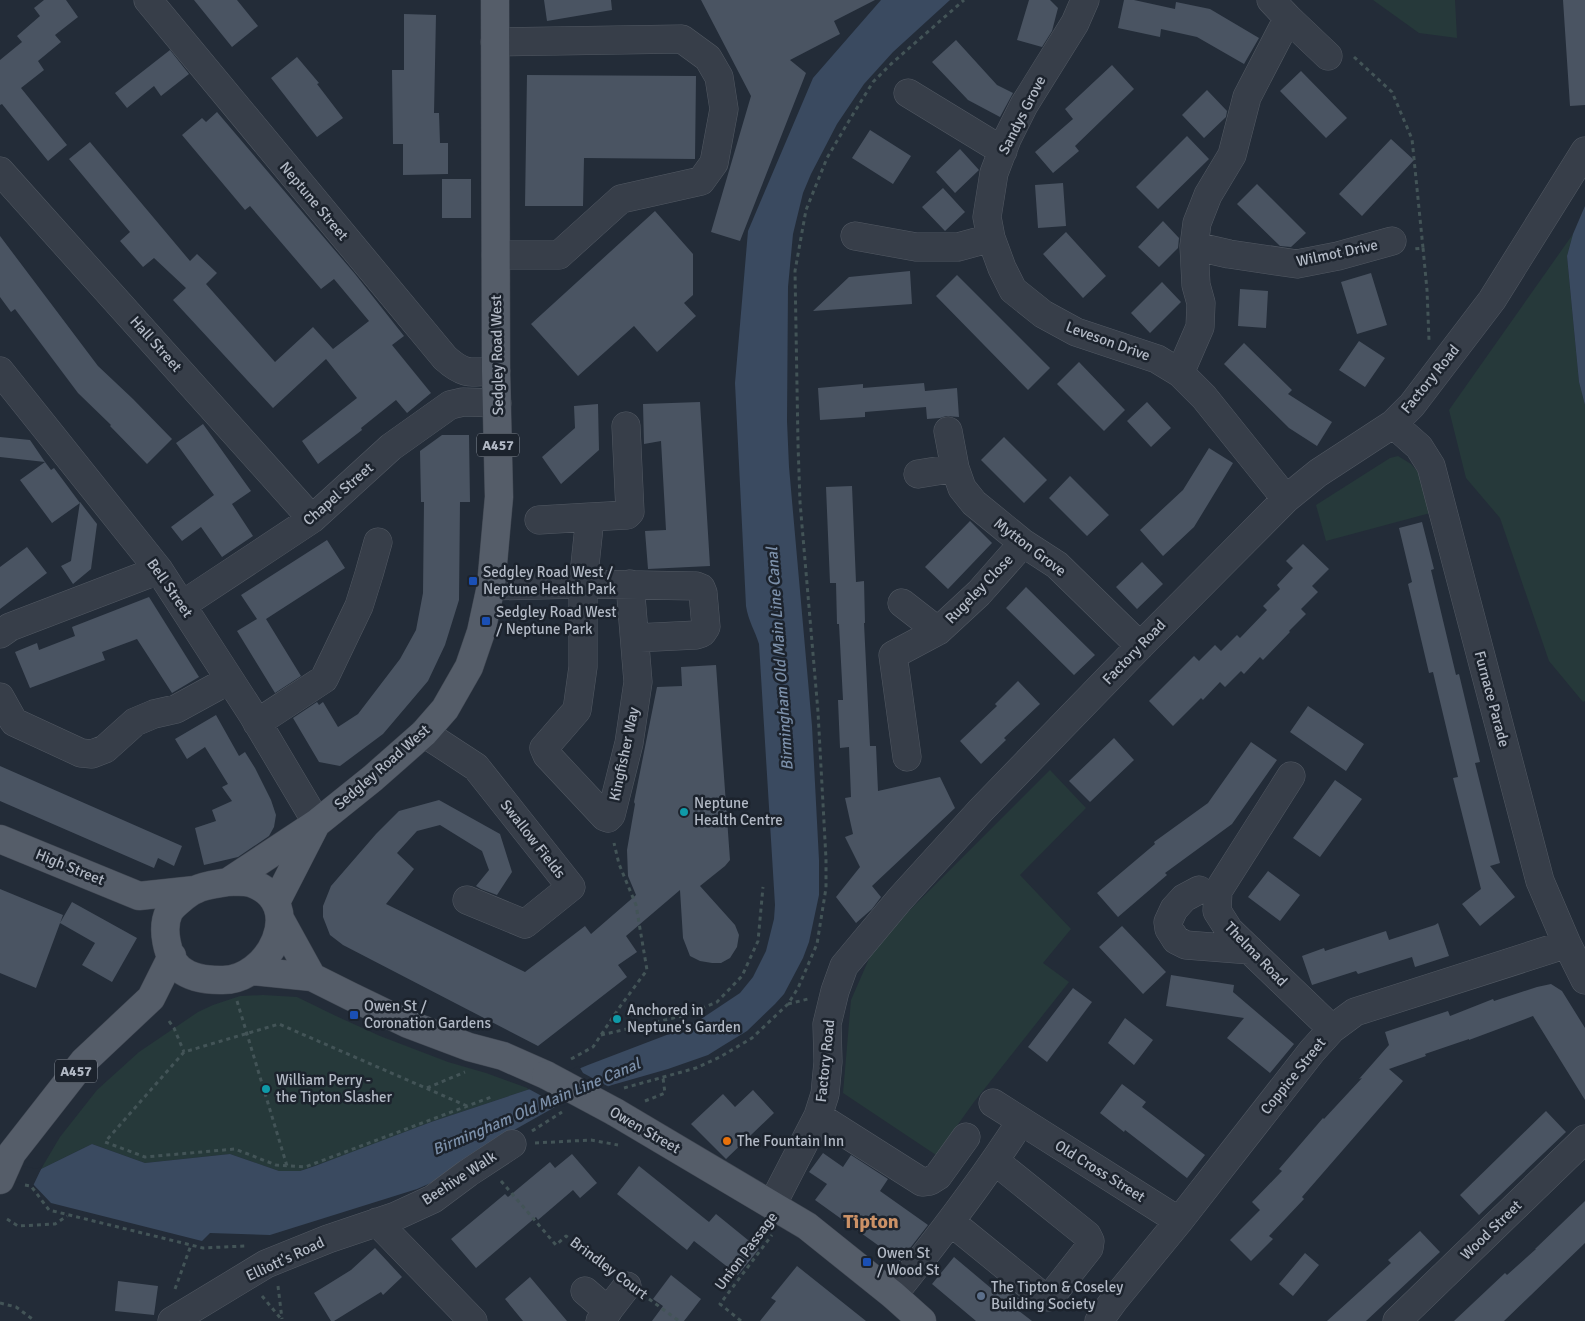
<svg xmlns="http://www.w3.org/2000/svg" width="1585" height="1321" font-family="Signika,sans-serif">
	<rect width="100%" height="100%" fill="#232c38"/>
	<path fill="#26393a" d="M1373,0H1455L1457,38L1419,33Z
		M1573,234L1567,256L1579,382L1585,405V701L1583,702L1549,661L1500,518L1466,478L1449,410Z
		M1398,456L1411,464L1425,480L1434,512L1326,541L1316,505L1390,458Z
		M1050,770L1086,808L1020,875L1071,929L1043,963L1069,982L974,1102L936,1155L843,1093L851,1000L875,945Z
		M263,995L297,997L336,1016L380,1036L448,1062L486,1073L530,1089L431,1122L365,1148L300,1171H279L230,1154L145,1163L92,1144L41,1169L60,1137L97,1090L139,1052L198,1012L213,1005L240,996Z"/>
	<path fill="#3a4a60" d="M881,0H950L893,52L864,84L837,124L811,174L803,193L793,234L788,287L787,421L789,467L812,726L819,860V895L809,942L803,958L784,994L775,1004L747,1031L724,1045L708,1055L668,1069L612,1085L555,1107L472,1154L433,1182L417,1189L270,1235L210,1233L202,1241L51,1203L32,1183L41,1169L92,1144L145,1163L230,1154L279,1171H300L315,1166L431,1122L530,1089L588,1065L677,1031L701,1019L740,993L753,977L766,951L774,919L775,905L759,644C755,631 748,620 746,606L735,383L748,231L813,78Z
		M1585,206V405L1579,382L1567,256L1573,234Z"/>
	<path fill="#232c38" d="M579,1066L583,1073L611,1088L562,1107L527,1088Z
		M0,1161L37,1169L43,1165L33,1186L0,1178Z"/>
	<path fill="#4a5462" d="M44,0H66L78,17L55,35L61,42L38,61L44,70L21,88L67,145L48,161L2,104L0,105V60L22,42L17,36L40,16L34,8Z
		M194,0H237L258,26L232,47Z
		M544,0H611L612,10L547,21Z
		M701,0H875L834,21L840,34L790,60L806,73L740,241L711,232L751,96Z
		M1029,0H1050L1058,8L1052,31L1042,47L1017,40Z
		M1124,0H1134L1175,9L1176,2L1210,9L1259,38L1244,64L1197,37L1161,29L1160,37L1118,28Z
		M1563,0H1585V105L1570,106Z
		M404,14L436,15L434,113H439L440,143H448V174L403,175V144H393L392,70H404Z
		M956,40L997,85L1013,93L1000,117L968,100L932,62Z
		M170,50L189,74L161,96L154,86L127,108L115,93Z
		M297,57L319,83L317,84L343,118L317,137L271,78Z
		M1112,65L1134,89L1075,146L1079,151L1053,173L1035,152L1073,119L1065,109Z
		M1301,71L1347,118L1326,138L1280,91Z
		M527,75L696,76L695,159L584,158L583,206H525Z
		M1207,90L1227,111L1226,117L1204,138L1182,115Z
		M217,112L355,274L404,336L392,345L431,393L407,413L396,400L361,428L362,430L318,464L302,441L357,398L326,359L273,408L173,300L186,288L154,258L143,267L120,241L130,232L69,159L90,142L190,261L197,254L217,273L206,284L275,362L313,327L333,349L369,321L334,279L321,289L250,206L245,210L182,135L202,118L206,122Z
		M870,130L911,156L893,184L852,158Z
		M1187,136L1209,159L1158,209L1136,187Z
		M1391,139L1414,160L1362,216L1339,194Z
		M960,149L979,170L955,193L936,172Z
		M442,179H471V218H442Z
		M1063,183L1066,226L1038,228L1035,185Z
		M1257,184L1306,233L1291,247L1280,246L1237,204Z
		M943,188L965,212L945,231L922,207Z
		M655,211L693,254V295L684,303L696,316L657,352L634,326L578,376L531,324Z
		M1163,221L1179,238L1178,248L1159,267L1138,247Z
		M1066,232L1106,276L1083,298L1043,254Z
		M0,236L98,366L133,399L172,439L147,464L110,426L111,425L78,393L15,309L11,312L0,297Z
		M910,271L912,304L813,311L849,277Z
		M1371,273L1387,325L1357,334L1341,282Z
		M957,275L1050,368L1028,390L936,296Z
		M1162,282L1181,302L1150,333L1131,313Z
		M1240,289L1268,291L1266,328L1238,326Z
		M1359,341L1385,358L1365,387L1339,370Z
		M1244,343L1292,390L1288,394L1332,422L1317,446L1289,428L1224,364Z
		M1079,362L1125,410L1104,431L1057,384Z
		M924,383L925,391L957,388L959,417L946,416L940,418L927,419L926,407L865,412V417L820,420L818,388L863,384V388Z
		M700,402L710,566L648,569L645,531L666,530L661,441L644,444L643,404Z
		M1147,402L1171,428L1151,447L1127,421Z
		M598,404L599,450L561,484L542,457L575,428L574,406Z
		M203,424L251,491L232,504L253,536L222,557L201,527L182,541L171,527L214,495L176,443Z
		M442,435H469L470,502H460L459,600L445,645L428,681L383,734L340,766L319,762L293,718L317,702L319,705L323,702L338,727L358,714L400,659L416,630L423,593L424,502H421L420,451Z
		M0,437L30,440L45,462L0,457Z
		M1004,437L1047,480L1024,503L981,460Z
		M1209,448L1233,463L1194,527L1163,556L1140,530L1183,490Z
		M45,462L51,470L54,468L80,503L52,523L20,480Z
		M1070,476L1109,515L1087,536L1049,498Z
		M852,486L856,582L864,581L865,623H864L870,746H876L878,791L940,777L955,808L872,886L881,897L872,909L856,923L836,897L860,867L845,837L853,834L845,798L851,797L849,747L840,748L838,700H843L839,624H837L836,583H830L826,487Z
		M80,502L97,524L91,569L73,584L61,566L71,561Z
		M970,521L992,543L948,589L925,567Z
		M1422,522L1434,569L1431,570L1456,675L1459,674L1480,762L1475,763L1500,863L1490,866L1515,897L1480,926L1462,904L1481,889L1453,778L1458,777L1433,672L1429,673L1408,584L1412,582L1399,528Z
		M327,540L345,568L266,619L301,676L275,693L237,631L257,619L241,595Z
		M1303,544L1329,569L1312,586L1318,592L1301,609L1306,614L1289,631L1290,632L1263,660L1260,657L1244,674L1241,671L1225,687L1220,682L1203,700L1201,698L1173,726L1149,701L1194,656L1199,661L1215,645L1221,651L1237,635L1240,638L1267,610L1263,606L1280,589L1277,585L1293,568L1286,561Z
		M27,547L47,573L0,609V567Z
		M1142,562L1163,584L1137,609L1116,587Z
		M1026,587L1095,655L1074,675L1006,608Z
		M149,597L199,677L172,693L137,639L102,652L105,660L30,688L15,652L37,643L39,650L75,636L72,627Z
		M716,665L730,860L725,866L700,886L735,925L739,935L737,947L730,958L721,963H712L700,961L690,956L683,938L680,890L626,936L637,952L618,965L627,977L538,1046L343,945L330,935L323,917V906L331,886L376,834L399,811L439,800L500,834L512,872L497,895L481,889L476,886L489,870L482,851L440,825L417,831L397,853L414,869L386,904L525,972L585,926L591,934L636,895L628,876L627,850L635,804L634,802L657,687L682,686L681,667Z
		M1018,681L1040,704L1004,738L1006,740L981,764L960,741L997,706L995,704Z
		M1308,706L1364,744L1346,771L1290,732Z
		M216,715L239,756L245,752L255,768L271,800L276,815L274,827L269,836L238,857L204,865L195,828L216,821L212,810L232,801L222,787L228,784L205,747L187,759L175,739Z
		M1114,738L1134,760L1090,802L1069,781Z
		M1251,742L1277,760L1232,824L1165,873L1167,875L1118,917L1097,893L1155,844L1154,842L1208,803Z
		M0,766L182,846L174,866L158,858L154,868L0,801Z
		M1335,780L1362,799L1320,857L1293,838Z
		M1268,871L1300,895L1280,921L1248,897Z
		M0,889L63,915L36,988L0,973Z
		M72,902L137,938L112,982L82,965L95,943L60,923Z
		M1438,923L1449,956L1415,967L1412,957L1358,974L1356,971L1312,985L1302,956L1324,948L1325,951L1386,931L1389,940L1435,925Z
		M1122,926L1166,972L1143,994L1099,947Z
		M1171,975L1234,985L1233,992L1294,1044L1270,1073L1227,1038L1244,1018L1166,1006Z
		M1551,984L1562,991L1585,1028V1100L1533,1016L1469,1040V1039L1425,1054L1426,1056L1389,1069L1403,1081L1302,1197L1304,1199L1269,1236L1273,1239L1251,1261L1230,1240L1260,1210L1252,1202L1282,1171L1279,1169L1323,1118L1324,1119L1362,1078L1359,1079L1389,1045L1385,1032L1448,1011L1450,1016L1493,999L1494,1001L1537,987Z
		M1073,988L1092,1002L1047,1062L1028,1047Z
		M1125,1018L1153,1040L1134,1065L1108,1043Z
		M1122,1084L1146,1102L1142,1107L1205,1155L1187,1178L1125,1130L1124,1132L1100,1113Z
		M753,1090L774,1113L726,1159L691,1124L723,1094L735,1107Z
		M1546,1111L1566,1132L1479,1215L1460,1195Z
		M823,1153L843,1167L851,1155L888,1179L880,1191L928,1225L900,1261L815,1200L827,1184L809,1172Z
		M572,1154L597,1183L580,1198L573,1190L538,1220L536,1217L476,1268L451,1239L505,1194L508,1197L550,1162L555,1168Z
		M639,1166L709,1222L716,1214L759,1249L738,1275L694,1241L687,1250L617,1194Z
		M1585,1201V1243L1504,1321H1454L1505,1273L1507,1275L1536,1249H1535Z
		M1420,1231L1440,1252L1366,1321H1327L1391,1263L1388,1260Z
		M375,1248L402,1277L383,1295L381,1292L334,1321H331L314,1293L351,1270Z
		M1305,1253L1319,1265L1293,1296L1279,1284Z
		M954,1257L992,1289L998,1281L1025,1304L1019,1311L1032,1321H976L932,1284Z
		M797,1266L866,1321H760L776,1301L771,1298Z
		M671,1275L701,1299L684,1321H652L663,1306L653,1299Z
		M530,1277L567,1321H523L505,1299Z
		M118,1281L158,1286L154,1315L115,1311Z"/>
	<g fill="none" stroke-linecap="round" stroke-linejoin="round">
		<g stroke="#525963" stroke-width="29">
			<path id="minor" d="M148,0L445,358C465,376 471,372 496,371
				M1288,18L1328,56
				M495,42L682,39L708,58L719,77L724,109L714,163L701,181L621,199L559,255H496
				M908,93L1003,151
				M0,171L312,519
				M855,236L916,247H958L991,238L1002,268L1013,290L1043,314L1076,332L1157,359L1180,373L1204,397L1286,499
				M991,238L987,217L994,173L1007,139L1024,105L1075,23L1085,0
				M1194,246L1229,254L1297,264L1338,256L1392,241
				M0,371L159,570L254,717L317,823
				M1180,373L1200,327L1201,303L1196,285L1194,246L1197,223L1208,195L1232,155L1247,97L1288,18L1271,0
				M1393,424L1419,447L1431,466L1540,881L1567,944L1585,980
				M948,431L955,468
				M918,474L955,468L962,488L974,503L1023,543L1057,565L1140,646
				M539,520L590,517
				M630,584L638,682L629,743L611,815L608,818L605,817L547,755L544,748L577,710L583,667V584L696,586L701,588L703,593L706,627L702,633L696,635L635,638
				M491,586L583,584L590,517L627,515L630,512L626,426
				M902,603L938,631
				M182,605L312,519L391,447L450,405L463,402L497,403
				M0,634L10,627L159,570
				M0,697L14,722L81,753L92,754L105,749L135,722L154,714L176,709L229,680
				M257,723L324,679L359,606L369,574L378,542
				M424,733L476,767L571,887L525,924L467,900
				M907,757L893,655L938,631L979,593L1023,543
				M1291,776L1218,891L1217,911L1229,930L1332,1029
				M1199,890L1184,898L1174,909L1168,922L1169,929L1176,940L1186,945L1250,950
				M993,1103L1179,1221
				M818,1116L922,1182L930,1181L938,1176L966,1137
				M772,1205L818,1116L825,1094L828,1062L827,1024L835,991L844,966L900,899L981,810L1140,646L1286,499L1318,473L1393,424L1412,405L1492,300L1585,151
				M377,1222L473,1321
				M951,1222L1042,1296L1048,1297L1052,1295L1089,1248L1090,1241L1087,1235L995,1161
				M585,1291L608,1311
				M893,1295C938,1239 982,1182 1021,1121
				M172,1321L266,1264L328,1239L396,1216L433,1199L468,1173L512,1144
				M600,1321L627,1286
				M1099,1321L1115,1299L1179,1221L1312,1051L1332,1029L1355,1012L1567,944
				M1397,1321L1585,1139"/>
		</g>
		<g stroke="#404752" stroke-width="29">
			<path id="major" d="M0,839L139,896L195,890
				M228,882L317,823L373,778L424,733L445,709L469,667L481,632L491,586L499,497L496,371L495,0
				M228,882C235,882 244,881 251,883C309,903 269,983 220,980C207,980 191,978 180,969C167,958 161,928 169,912C172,906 188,893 195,890C204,885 217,884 228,882Z
				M276,902L316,824
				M280,919L312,977
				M252,971L312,977L350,996L408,1024L469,1047L503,1056L546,1075
				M615,1112L807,1226L893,1295L922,1321
				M0,1180L12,1153L84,1061L151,998L172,956"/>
		</g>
		<path stroke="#435457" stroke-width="3" stroke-dasharray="4 4" stroke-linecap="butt" d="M1354,57L1392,92L1412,139L1423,248L1414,249
			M1423,248L1427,290L1429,340
			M237,1001L287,1166
			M788,1004L808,999
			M169,1021L174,1028L184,1052
			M601,1035L686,1015L717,1002L742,976L758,941L763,887
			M571,1059L593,1047L619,1008L647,970L636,905L619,864L614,843
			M427,1088L465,1072
			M624,1088L696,1068L720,1057L752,1038L788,1004L798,988L817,944L826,888V859L818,712L800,502L798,444L795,271L806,210L827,158L847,124L873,82L891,64L964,0
			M645,1101L665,1093L663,1078
			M467,1106L279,1024L184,1052L105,1142L145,1157L235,1149L276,1165L305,1167L494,1096
			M532,1131L562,1112
			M535,1143L591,1140L618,1145
			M501,1181L556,1245L566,1236L610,1269
			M25,1185L31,1186L49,1210L203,1248L245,1246
			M7,1219L18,1226L55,1224L67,1216
			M278,1286L282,1319
			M175,1289L191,1245
			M262,1296L282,1320
			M649,1299L679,1321
			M0,1303L16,1307L35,1321
			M741,1321L720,1304L772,1235"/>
		<use href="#minor" stroke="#373e49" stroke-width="28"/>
		<use href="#major" stroke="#555d69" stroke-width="28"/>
		<g stroke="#404752" stroke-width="29" stroke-linecap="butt">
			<path id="major-bridge" d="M546,1075L615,1112"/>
		</g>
		<use href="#major-bridge" stroke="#555d69" stroke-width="28"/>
	</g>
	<g fill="#1a4fb4" stroke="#1c232d" stroke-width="2">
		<rect x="468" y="576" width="10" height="10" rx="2.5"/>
		<rect x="481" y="616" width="10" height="10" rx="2.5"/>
		<rect x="349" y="1010" width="10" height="10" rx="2.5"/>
		<rect x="862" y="1257" width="10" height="10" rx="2.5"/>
	</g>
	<g fill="#0f9aa8" stroke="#1c232d" stroke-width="2">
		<circle cx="684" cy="812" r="5"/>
		<circle cx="617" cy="1019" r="5"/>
		<circle cx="266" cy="1089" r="5"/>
	</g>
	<circle fill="#e8710a" stroke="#1c232d" stroke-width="2" cx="727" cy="1141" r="5"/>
	<circle fill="#5c6f8a" stroke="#1c232d" stroke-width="2" cx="981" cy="1296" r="5"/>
	<g text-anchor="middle" stroke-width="5" stroke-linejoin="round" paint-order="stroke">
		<g fill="#1c232d" stroke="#858c97" stroke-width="1">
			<rect x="477" y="433.5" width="42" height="23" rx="4"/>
			<rect x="55" y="1059.5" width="42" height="23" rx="4"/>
		</g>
		<g font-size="14" font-weight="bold" fill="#b2b9c5">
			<text x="498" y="450">A457</text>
			<text x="76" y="1076">A457</text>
		</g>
		<g font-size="15" fill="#b2b9c5" stroke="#1c232d">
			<text transform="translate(1022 115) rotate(-63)" y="5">Sandys Grove</text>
			<text transform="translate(314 201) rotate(50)" y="5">Neptune Street</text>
			<text transform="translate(1337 253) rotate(-12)" y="5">Wilmot Drive</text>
			<text transform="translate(1108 341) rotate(20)" y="5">Leveson Drive</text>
			<text transform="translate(156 344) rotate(48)" y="5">Hall Street</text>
			<text transform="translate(497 355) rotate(-91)" y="5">Sedgley Road West</text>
			<text transform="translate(1430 379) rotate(-51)" y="5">Factory Road</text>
			<text transform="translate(338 494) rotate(-41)" y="5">Chapel Street</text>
			<text transform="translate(1030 547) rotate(37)" y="5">Mytton Grove</text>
			<text transform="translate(170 588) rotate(55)" y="5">Bell Street</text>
			<text transform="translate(979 589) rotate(-46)" y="5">Rugeley Close</text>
			<text transform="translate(1134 652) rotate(-46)" y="5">Factory Road</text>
			<text transform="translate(1492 699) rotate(75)" y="5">Furnace Parade</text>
			<text transform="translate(624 754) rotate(-78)" y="5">Kingfisher Way</text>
			<text transform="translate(382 767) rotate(-41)" y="5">Sedgley Road West</text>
			<text transform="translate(533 839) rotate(52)" y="5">Swallow Fields</text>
			<text transform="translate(70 867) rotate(22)" y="5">High Street</text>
			<text transform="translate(1256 954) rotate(46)" y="5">Thelma Road</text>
			<text transform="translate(825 1061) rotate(-84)" y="5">Factory Road</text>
			<text transform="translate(1293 1076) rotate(-51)" y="5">Coppice Street</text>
			<text transform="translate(645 1130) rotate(30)" y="5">Owen Street</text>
			<text transform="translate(1100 1171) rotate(32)" y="5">Old Cross Street</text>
			<text transform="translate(459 1178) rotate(-33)" y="5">Beehive Walk</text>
			<text transform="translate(1491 1230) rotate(-44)" y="5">Wood Street</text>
			<text transform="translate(746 1251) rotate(-53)" y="5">Union Passage</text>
			<text transform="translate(285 1259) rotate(-25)" y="5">Elliott's Road</text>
			<text transform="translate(609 1268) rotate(37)" y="5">Brindley Court</text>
		</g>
		<g font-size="15" fill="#b2b9c5" stroke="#1c232d" text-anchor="start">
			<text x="483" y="577">Sedgley Road West /<tspan x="483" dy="17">Neptune Health Park</tspan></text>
			<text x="496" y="617">Sedgley Road West<tspan x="496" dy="17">/ Neptune Park</tspan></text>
			<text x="694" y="808">Neptune<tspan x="694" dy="17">Health Centre</tspan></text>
			<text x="364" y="1011">Owen St /<tspan x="364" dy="17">Coronation Gardens</tspan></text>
			<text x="627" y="1015">Anchored in<tspan x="627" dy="17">Neptune's Garden</tspan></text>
			<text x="276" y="1085">William Perry -<tspan x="276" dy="17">the Tipton Slasher</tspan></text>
			<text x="737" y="1146">The Fountain Inn</text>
			<text x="877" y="1258">Owen St<tspan x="877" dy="17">/ Wood St</tspan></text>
			<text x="991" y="1292">The Tipton &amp; Coseley<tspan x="991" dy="17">Building Society</tspan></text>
		</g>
		<g font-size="16" font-style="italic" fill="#7c90aa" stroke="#1c232d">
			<text transform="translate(779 659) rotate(-94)" y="6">Birmingham Old Main Line Canal</text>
			<text transform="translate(536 1106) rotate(-23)" y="6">Birmingham Old Main Line Canal</text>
		</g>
		<g font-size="20" font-weight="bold" fill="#cb9166" stroke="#1c232d">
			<text x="871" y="1228">Tipton</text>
		</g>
	</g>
</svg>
